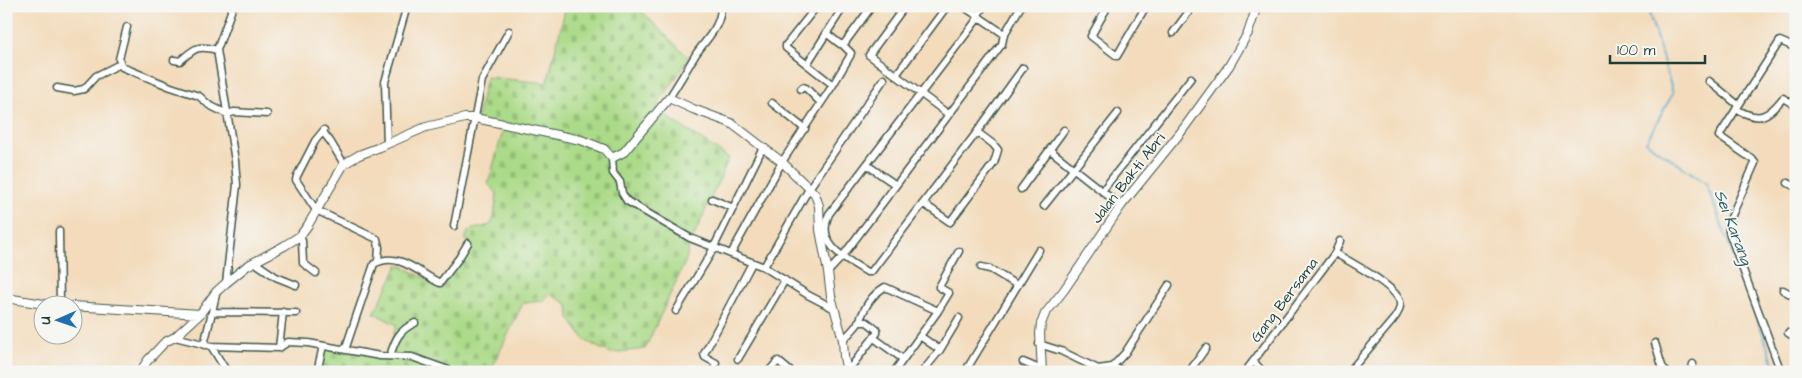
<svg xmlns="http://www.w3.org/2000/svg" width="1802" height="378" font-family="'Architects Daughter',sans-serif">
	<defs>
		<pattern id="cemetery-stones" width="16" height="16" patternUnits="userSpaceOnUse" patternTransform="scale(1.25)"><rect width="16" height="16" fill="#abda88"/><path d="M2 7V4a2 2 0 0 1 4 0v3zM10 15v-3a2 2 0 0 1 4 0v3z" fill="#93bc76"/></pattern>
	</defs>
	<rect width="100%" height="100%" fill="#f6f6f2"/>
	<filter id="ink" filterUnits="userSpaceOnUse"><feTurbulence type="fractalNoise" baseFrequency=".02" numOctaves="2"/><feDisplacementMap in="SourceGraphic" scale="10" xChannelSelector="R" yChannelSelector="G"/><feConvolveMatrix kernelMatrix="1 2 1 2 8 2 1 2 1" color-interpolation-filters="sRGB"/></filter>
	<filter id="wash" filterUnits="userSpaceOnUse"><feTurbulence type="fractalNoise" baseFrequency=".0096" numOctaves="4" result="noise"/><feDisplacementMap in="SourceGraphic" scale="20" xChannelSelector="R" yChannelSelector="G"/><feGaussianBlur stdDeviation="1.12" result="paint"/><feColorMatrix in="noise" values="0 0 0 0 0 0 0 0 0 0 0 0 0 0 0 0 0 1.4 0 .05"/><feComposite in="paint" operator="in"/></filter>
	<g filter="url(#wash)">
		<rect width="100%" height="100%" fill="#f3dbbb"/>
		<path fill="url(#cemetery-stones)" stroke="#658c5e" d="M566,6H636L689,58L655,109L729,158L689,247L686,260L645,349L611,353L599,348L585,340L569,318L568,304L550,294L542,301L523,303L490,372H318L326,349L386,356L397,325L374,313L399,264L441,288L469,242L465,239L469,230L490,225L494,218L497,193L488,184L503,131L476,123L486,77L547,83Z"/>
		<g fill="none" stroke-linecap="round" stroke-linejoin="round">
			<path stroke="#4aa5c8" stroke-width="2" d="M1647,6L1673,93L1646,142L1706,183L1777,372"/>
		</g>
	</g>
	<g filter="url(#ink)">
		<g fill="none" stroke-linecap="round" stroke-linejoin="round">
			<g stroke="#3f5548" stroke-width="9">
				<path id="minor" d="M905,6L869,55L948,114
					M1108,6L1091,36L1117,56L1146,6
					M977,16L984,6
					M979,17L829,214C815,245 846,259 867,272H871L977,132L1023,68
					M127,27L119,59L122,67L171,87L199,96L209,105L227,114L234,112L267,114
					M826,33L840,44H844L872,6
					M1173,33L1193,6
					M1004,35L1021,6
					M174,60L180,61C195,48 197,45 217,50
					M807,64L844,6
					M896,75L947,6
					M1709,81L1738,105
					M833,85L850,56L851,53L843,45
					M57,88L74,91L84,89L96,76L120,64
					M801,89L803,87L806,88L821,103
					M669,98C678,84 687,69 696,54C707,38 721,27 721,6
					M772,103L805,129
					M1736,109C1759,122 1767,118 1783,98L1796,106
					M324,130L315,141L297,176L296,180L316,210L377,239L379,247L378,262
					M323,132L330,141L344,164
					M387,144L385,82L407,6
					M1050,150L1121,206
					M612,158L613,173L620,182L622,193L627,201L690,238L764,267L808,295L833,308
					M867,165L896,185
					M1788,183L1796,187
					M1021,189L1064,130
					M1102,191L1191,78
					M712,199L733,208
					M924,204L950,222L994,163L998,150L993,144L977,132
					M1044,206L1118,113
					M454,226L482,80L509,31
					M59,231L60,305
					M300,236L302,241L303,263L316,273
					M1335,253C1349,261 1396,286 1400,302C1401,309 1397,315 1393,320L1349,372
					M731,254L782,162L833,85L786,48V45L817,6
					M254,262L276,277L296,285
					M764,267L810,187L884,79
					M981,267L990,269L1017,285
					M828,272L842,257L1002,44L1004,34L963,6
					M226,283L237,185L235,161L217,50L233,6
					M1783,290L1796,297
					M216,294L212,312L296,313
					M676,311L710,255L763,147
					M1788,333L1796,338
					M920,336L940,350
					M175,337L211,346L279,348L288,342L308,343L380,356L412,357L454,372
					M874,338L903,359
					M843,340C848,335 855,328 859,322C865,307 871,295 885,287L938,311L949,293L939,287L959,251
					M1655,343L1662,366L1666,372
					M1039,344L1061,351L1098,369L1112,367L1126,372
					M204,345L212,312
					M211,346L227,372
					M279,348L283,312
					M345,350L374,264C398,250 420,274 440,283L459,258L468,243
					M390,356C395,340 399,330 415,323
					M738,359L785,280
					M1023,362L1042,370
					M1254,362L1263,372
					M1112,367L1125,353L1169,285
					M770,370L778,361L791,372
					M923,371L940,350L959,318
					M317,372L323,346
					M713,372L716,363L705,357L704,354L752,263
					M847,372L877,333V330L867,322H858
					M894,372L938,311
					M965,372L1039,250
					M1189,372L1206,348
					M1245,372L1335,253L1340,241
					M1691,372L1693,364
					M1781,372L1729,232V222L1755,163L1752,159L1719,136L1780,41L1796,48"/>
			</g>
			<g stroke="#3f5548" stroke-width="10">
				<path id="tertiary" d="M6,298L44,304L65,306
					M72,306L200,314
					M140,372L148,360L165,342L175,337L200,314L216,292L226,283L247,266L284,246L300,236L308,225L344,164L359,155L380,147L426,127L465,118H475L581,140L604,149L612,158L624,152L669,98L693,109L731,123L782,162L815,194L819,206L820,230L828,272L831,296L843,340L844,357L847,372
					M1042,372L1040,333L1041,324L1045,314L1064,290L1121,206L1181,132L1229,66L1248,33L1257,6"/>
			</g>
			<use href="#minor" stroke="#fff" stroke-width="6"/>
			<use href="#tertiary" stroke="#fff" stroke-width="8"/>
		</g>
	</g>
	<g text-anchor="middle" stroke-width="4" stroke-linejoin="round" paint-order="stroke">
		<g font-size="15" fill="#1f3d34" stroke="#f6f6f2">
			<text transform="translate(1128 178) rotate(-52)" y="5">Jalan Bakti Abri</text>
			<text transform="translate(1284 300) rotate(-53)" y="5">Gang Bersama</text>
		</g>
		<g font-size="16" font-style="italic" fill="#2c5c60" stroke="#f6f6f2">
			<text transform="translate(1734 227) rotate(69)" y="6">Sei Karang</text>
		</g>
	</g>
	<rect width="1802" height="378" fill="none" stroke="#f6f6f2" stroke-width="25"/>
	<g transform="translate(58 320) rotate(268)"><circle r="24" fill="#f6f6f2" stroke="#a0aca6"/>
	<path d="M0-4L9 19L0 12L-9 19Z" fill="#1f6fb2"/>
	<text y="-8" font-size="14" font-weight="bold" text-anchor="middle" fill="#1f3d34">U</text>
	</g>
	<path d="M1610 55v8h95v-8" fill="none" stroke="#1f3d34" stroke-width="2.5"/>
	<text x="1617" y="55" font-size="15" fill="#1f3d34" stroke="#f6f6f2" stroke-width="4" paint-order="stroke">100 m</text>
</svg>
